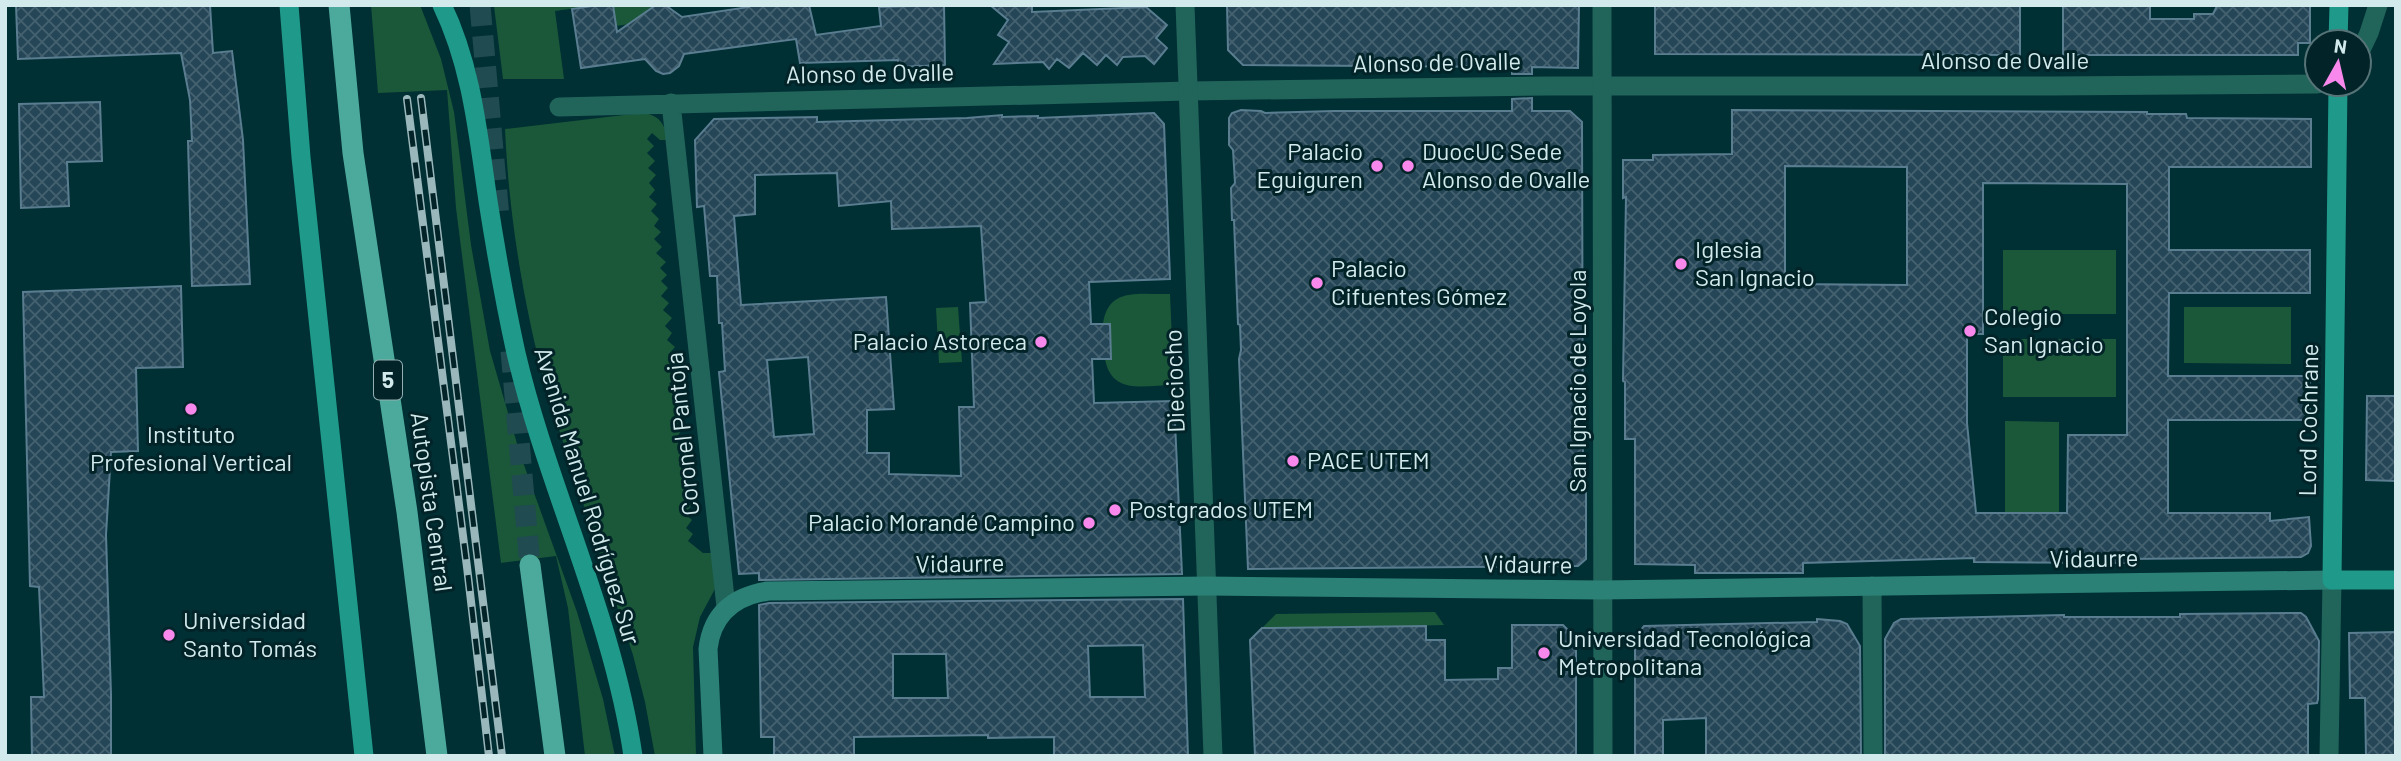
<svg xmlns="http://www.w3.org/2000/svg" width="2401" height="761" font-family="Barlow,sans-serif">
	<defs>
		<pattern id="building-cross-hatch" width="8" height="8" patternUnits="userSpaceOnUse" patternTransform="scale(1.75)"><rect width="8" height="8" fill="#254657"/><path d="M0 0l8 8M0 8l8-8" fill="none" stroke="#44616f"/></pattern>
	</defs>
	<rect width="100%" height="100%" fill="#002f34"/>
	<path fill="#1a5839" d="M371,5H420L441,59L454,112L471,245L490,351L520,454L577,612L603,699L615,756H585L568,608L556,556L501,563L456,208L447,90L378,93Z
		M491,5H599L555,11L564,79H503L494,6Z
		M613,5H656L647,10L643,22L616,26Z
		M641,113C659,114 665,124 668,140H660L652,133L647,139L654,146L647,153L655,161L648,168L656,175L649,183L655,190L649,197L657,204L651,211L659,219L654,226L661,232L654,239L662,247L656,253L666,262L660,268L667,275L661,281L668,288L661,296L669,303L663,310L672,318L665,326L672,333L667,340L675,347L668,355L676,361L668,371L675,377L669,384L677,390L673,396L683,403L675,413L682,420L677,427L681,431L675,440L682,446L678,453L687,461L681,469L690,477L683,485L689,489L683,497L692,505L685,514L692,520L686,528L693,534L688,541L703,553H712L716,587L700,617L693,647L696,756H655L645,702L633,655L547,393C524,306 509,219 505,129Z
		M2003,250H2116V314H2003Z
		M1170,294L1174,385C1145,385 1112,396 1105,359L1111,358L1110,325L1103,324C1108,286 1141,295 1170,294Z
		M958,307L962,362L939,363L936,308Z
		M2184,307H2291V364L2184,363Z
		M2003,339H2116V397H2003Z
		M2005,421L2059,422V513H2005Z
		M1435,612L1444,625L1407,626V628H1392L1391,626L1363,628V626H1338L1337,628L1278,627L1277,628H1262L1276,614Z"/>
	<path fill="url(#building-cross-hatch)" stroke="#5a7d90" stroke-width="2" fill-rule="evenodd" d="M16,5H210L213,53L232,51L243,140L250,284L192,286L188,141H192L190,100L181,53L18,59Z
		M599,5H613L617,32L656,5H665L682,17L749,7V5H809L816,35L881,26L879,7L944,5L945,65L898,67V60L800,63L796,39L684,54L679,66L670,73L663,74L656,71L645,59L581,68L572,9Z
		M990,5H1032V12L1146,7L1167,25L1156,38L1167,48L1154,64L1145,56L1123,57L1117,65L1106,55L1097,65L1083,53L1069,68L1057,59L1049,69L1043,62L994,64L1009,42L998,35L1008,20Z
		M1227,5H1579L1578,68L1532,67V74H1512V67L1243,65L1228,50Z
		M1655,5H2020V55L1655,54Z
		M2063,5H2150V19H2194V14H2213L2217,6L2310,5V43H2298V55H2063Z
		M1532,98V111H1570L1582,122L1583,489H1586V559L1578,566L1248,569L1239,359L1241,350L1240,325L1238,324L1234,220H1232L1231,188L1235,183L1233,150L1229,145V118L1232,113L1241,110L1261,111L1265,113L1334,111H1512V99Z
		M100,102L102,161L67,162L69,206L21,208L19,104Z
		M1732,110L2147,112V114H2186L2187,118L2311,119V167H2169V250H2310V293H2169L2168,376H2310V420H2168V513H2270V521L2309,517L2311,546L2308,553L2301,557L2127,559V563L1974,562V558L1803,563V573H1695V565L1635,564V439H1625V382L1623,381L1626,197L1623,198V160H1653V155L1732,154ZM1785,166L1907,167V285L1785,284ZM1983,183L2127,184V435H2068L2067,513H1976L1967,423V334H1983Z
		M1154,113L1164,124L1170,279L1089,282L1091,324H1110L1111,359H1092L1094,403L1174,401L1182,574L759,580V573L739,574L719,372L725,371L722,323H719L717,276H710L704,206L697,207L695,140L714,119L817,117V122L967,118L1002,115V117L1038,116V118ZM837,173L839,206L891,201L892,229L981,226L986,302L970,303L974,407H959L961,476L889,474V453H867V410L894,409L886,297L741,305L734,216L755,214V175ZM808,357L814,434L774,437L767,360Z
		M181,286L183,367L136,368L138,451L111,452L106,535L111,695V756H32L31,697H44L39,587L30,586L23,292Z
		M2367,396H2396V481L2366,480Z
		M1183,599L1188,756H1054V737L988,738V735L854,737V756H774V737H761L759,605L769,603ZM1143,645L1145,697H1090L1088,646ZM893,654H946L948,698H893Z
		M2301,613L2306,617L2319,641L2318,699L2317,703L2308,704V756H1885V639L1894,623L1901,619L2064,615V617H2180V614Z
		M1817,619L1840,621L1847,624L1860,646L1861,756H1706V718L1663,720V756H1635V637L1644,626L1817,622Z
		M1512,625H1563L1576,638V756H1255L1250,640L1262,628L1426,626V640H1445V680L1498,679V668H1512Z
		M2396,632V756H2366L2365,698H2350L2349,633Z"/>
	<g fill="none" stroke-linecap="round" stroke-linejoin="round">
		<path stroke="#204b50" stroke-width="21" stroke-dasharray="21 10" stroke-linecap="butt" d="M480,5L499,217
			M511,351L530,565"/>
		<path stroke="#20645a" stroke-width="19" d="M2359,54L2369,33L2378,5
			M671,103L726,607
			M559,107L1189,91L1549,86H2052L2317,84
			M1872,586L1873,756"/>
		<path stroke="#20645a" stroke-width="19" d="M1185,5L1213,756
			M1602,5L1603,756
			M2329,756L2332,580"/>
		<path stroke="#2b8175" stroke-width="19" d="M713,756L708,649C712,613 735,596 768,591L1207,586L1602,590L2332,580"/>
		<path stroke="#1e998a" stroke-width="19" d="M289,5L301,157L364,756
			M442,5C472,67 478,134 488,201C496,252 505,303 516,353C548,489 613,617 633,756
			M2338,42L2339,5
			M2338,84L2332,580H2396"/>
		<path stroke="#4caa9c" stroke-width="21" d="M339,5L353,153L407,512L437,756
			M530,565L555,756"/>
		<g stroke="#9ab7bb" stroke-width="8">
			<path id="rail" d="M421,98L502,756
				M407,99L467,567L489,756"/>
		</g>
		<use href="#rail" stroke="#022428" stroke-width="5" stroke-dasharray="16" stroke-linecap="butt"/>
	</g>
	<g fill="#f888eb" stroke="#022428" stroke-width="2.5">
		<circle cx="1377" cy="166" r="7"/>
		<circle cx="1408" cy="166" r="7"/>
		<circle cx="1681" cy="264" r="7"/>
		<circle cx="1317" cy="283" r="7"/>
		<circle cx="1970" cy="331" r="7"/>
		<circle cx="1041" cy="342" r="7"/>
		<circle cx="191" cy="409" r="7"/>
		<circle cx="1293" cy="461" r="7"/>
		<circle cx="1115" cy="510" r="7"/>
		<circle cx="1089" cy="523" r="7"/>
		<circle cx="169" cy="635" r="7"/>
		<circle cx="1544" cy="653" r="7"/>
	</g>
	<g text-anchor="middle" stroke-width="6" stroke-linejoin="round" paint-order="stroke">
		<rect fill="#022428" stroke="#94afb2" stroke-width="2" x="374" y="360.5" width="28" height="39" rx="5"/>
		<g font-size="23" font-weight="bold" fill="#d3eaed">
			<text x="388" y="388">5</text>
		</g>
		<g font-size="24" fill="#d3eaed" stroke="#022428">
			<text x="2005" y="69">Alonso de Ovalle</text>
			<text transform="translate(1437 63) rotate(-1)" y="8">Alonso de Ovalle</text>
			<text transform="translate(870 74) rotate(-1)" y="8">Alonso de Ovalle</text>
			<text transform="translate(1175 381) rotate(-92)" y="8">Dieciocho</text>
			<text transform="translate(1578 381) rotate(-90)" y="8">San Ignacio de Loyola</text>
			<text transform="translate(2309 420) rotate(-89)" y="8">Lord Cochrane</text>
			<text transform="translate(683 434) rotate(-96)" y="8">Coronel Pantoja</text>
			<text transform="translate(587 496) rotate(73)" y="8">Avenida Manuel Rodríguez Sur</text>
			<text transform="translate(431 502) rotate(82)" y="8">Autopista Central</text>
			<text transform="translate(2094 559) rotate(-1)" y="8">Vidaurre</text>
			<text transform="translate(960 564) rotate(-1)" y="8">Vidaurre</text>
			<text transform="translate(1528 565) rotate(1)" y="8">Vidaurre</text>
		</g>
		<g font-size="24" fill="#d3eaed" stroke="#022428" text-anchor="start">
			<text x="1363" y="160" text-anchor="end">Palacio<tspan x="1363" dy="28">Eguiguren</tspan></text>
			<text x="1422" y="160">DuocUC Sede<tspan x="1422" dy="28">Alonso de Ovalle</tspan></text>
			<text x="1695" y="258">Iglesia<tspan x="1695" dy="28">San Ignacio</tspan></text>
			<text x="1331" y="277">Palacio<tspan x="1331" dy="28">Cifuentes Gómez</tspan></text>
			<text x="1984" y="325">Colegio<tspan x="1984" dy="28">San Ignacio</tspan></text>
			<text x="1027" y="350" text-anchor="end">Palacio Astoreca</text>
			<text x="191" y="443" text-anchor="middle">Instituto<tspan x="191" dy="28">Profesional Vertical</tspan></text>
			<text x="1307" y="469">PACE UTEM</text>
			<text x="1129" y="518">Postgrados UTEM</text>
			<text x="1075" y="531" text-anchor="end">Palacio Morandé Campino</text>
			<text x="183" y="629">Universidad<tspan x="183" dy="28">Santo Tomás</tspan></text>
			<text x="1558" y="647">Universidad Tecnológica<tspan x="1558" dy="28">Metropolitana</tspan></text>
		</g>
	</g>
	<rect width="2401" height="761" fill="none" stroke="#d3eaed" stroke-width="14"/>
	<g transform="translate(2338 63) rotate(8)"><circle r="33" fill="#022428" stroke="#567377" stroke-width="2"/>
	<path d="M0-5L12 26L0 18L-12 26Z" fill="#f888eb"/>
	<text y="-10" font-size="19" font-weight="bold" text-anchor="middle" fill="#d3eaed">N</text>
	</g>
</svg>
